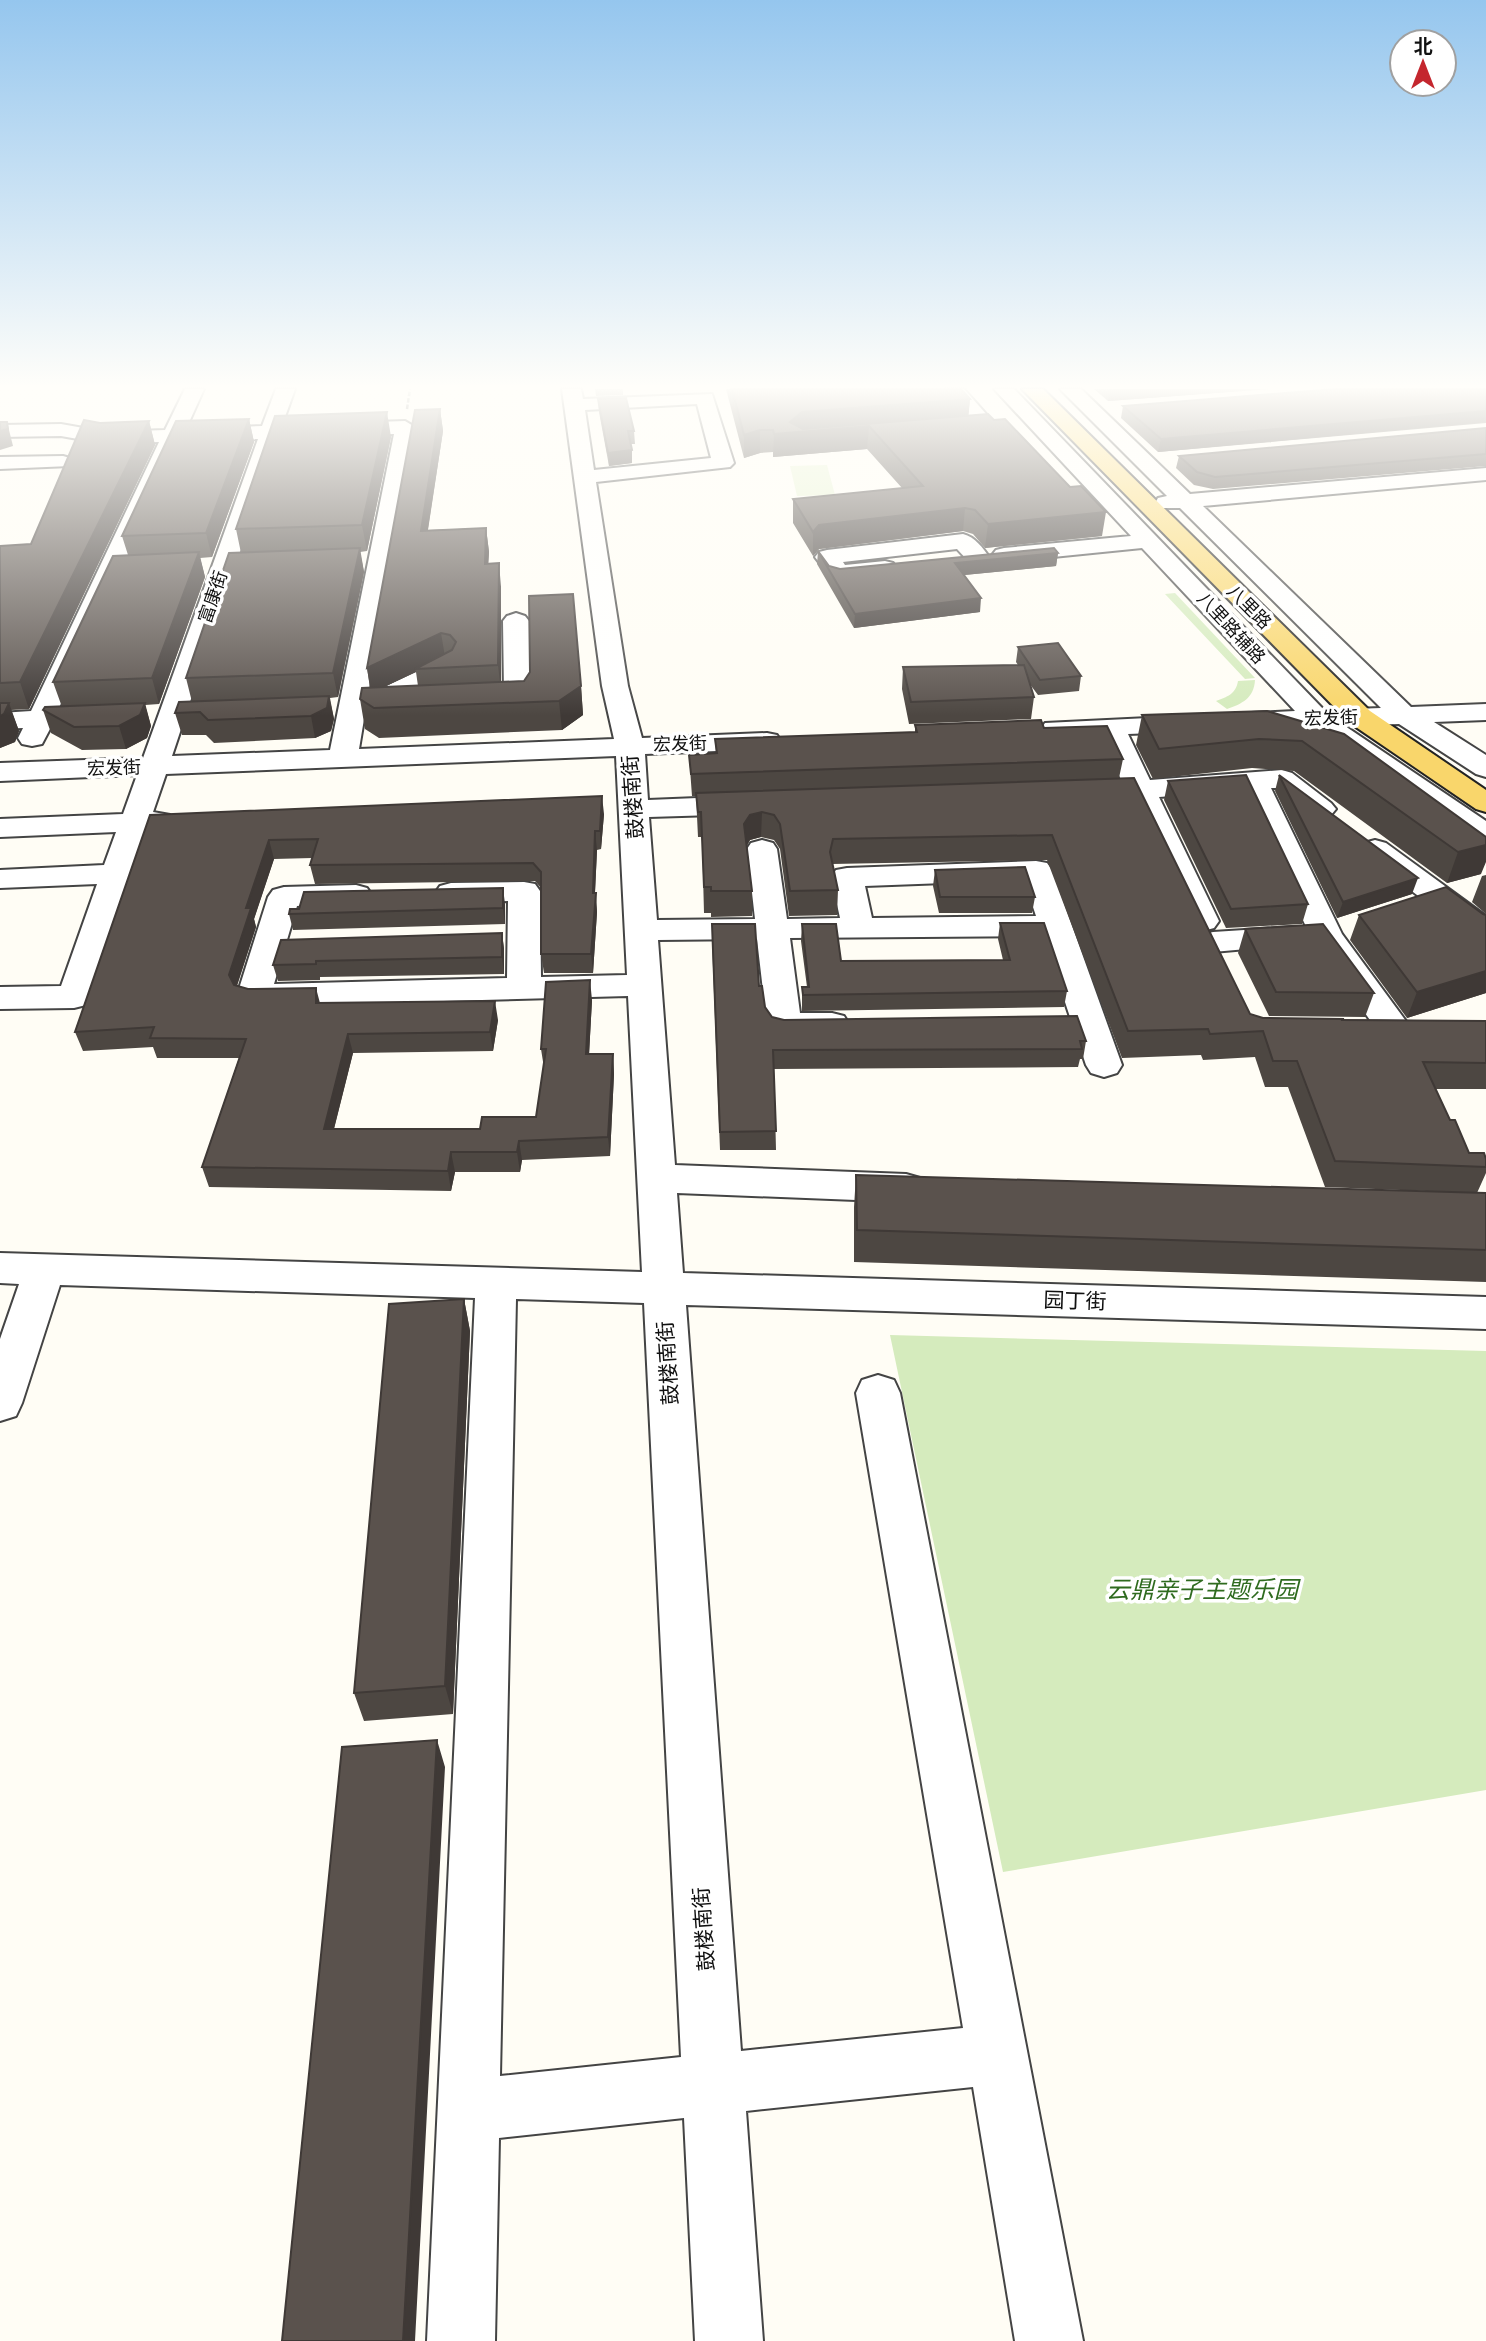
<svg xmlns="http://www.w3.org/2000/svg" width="1486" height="2341" font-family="'Noto Serif','Noto Sans SC',serif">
	<rect width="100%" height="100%" fill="#fffdf5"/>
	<path fill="#d5ebbd" d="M1175,593L1255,678L1245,679L1165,594Z
		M1255,680C1254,698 1242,704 1227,709L1216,701C1227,697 1236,694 1238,681Z
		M890,1335L1486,1351V1790L1003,1872Z"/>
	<path fill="#e6f2cf" d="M827,465L835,495L797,496L790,466Z"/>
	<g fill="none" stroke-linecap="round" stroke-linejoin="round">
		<g stroke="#444" stroke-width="4">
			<path id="minor" d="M185,389H204L186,429L262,426L276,389H295L282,425L405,421L415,427L368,695L435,662H453L457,668L453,674L378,712L365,713L359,749L614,739L602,686L562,389H581L583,399L712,394L734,463L730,467L596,482L628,686L642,738L767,733L777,735L781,741L777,747L767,749L645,754L648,800L747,796L757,799L762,805L757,811L747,814L649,817L657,920L755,919L747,849L751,843L762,840L773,843L777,849L787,919L840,918L831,877L836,870L847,868L1036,861L1047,863L1052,870L1122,1065L1117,1073L1104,1077L1091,1073L1086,1065L1043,936L790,938L800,1013H832L844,1016L849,1024L844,1032C822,1038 794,1039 772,1033L767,1025L757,939L658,940L675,1165L906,1174L920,1178L925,1188L920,1198L906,1202L677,1193L683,1273L1486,1297V1329L686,1305L741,2051L963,2028L856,1393L862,1380L878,1375L894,1380L900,1393L1083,2341H1015L973,2087L746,2111L763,2341H695L684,2118L499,2138L495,2341H427L475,1298L60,1285L22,1403L16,1416L0,1421V1339L19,1284L0,1283V1253L642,1272L628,996L254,1006L242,1003L237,995L268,897L273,890L284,887L356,885L367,888L372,895L367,902L297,906L274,984L507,978L508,901L451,903L440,900L435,893L440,886L451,883L524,882L535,884L540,891L541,977L627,975L616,756L166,774L153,812L170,815L174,821L170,827L147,831L86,1005L74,1008L0,1009V987L61,986L97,884L0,888V870L104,865L116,832L0,837V819L123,814L137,775L0,781V763L143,758L258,439L180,441L58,710L107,711L111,717L107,723L51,727L42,744L32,746L22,744L18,738L23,728L0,729V713L31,711L159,442L106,444L61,436L0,437V425L61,424L106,432L165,430ZM697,404L711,458L594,470L585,410ZM394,434L330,750L172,756L278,438ZM1024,880L1036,916L872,918L865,886ZM516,1299L644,1303L681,2057L500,2076Z
				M945,389H964L995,424L998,428L995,432H981Z
				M994,389H1014L1324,710L1381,708L1180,508H1158L1155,503L1158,498L1167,496L1060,389H1081L1190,494L1486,468V480L1203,506L1411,707L1486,704V720L1434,722L1486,755V777L1476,774L1399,724L1345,726L1486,821V844L1475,841L1311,727L1128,734L1150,780L1282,770L1292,773L1331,803L1336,809L1331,815C1309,821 1293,801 1276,788H1271L1342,934L1414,1032L1408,1040L1396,1043L1384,1040L1310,935L1242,791L1159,797L1219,921L1214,928L1203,931L1192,928L1187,921L1130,799L1087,802L1077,799L1072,793L1077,787L1122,782L1101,735H1045L1041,729L1045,723L1295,711L1142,548L1004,562L996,560L992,555L996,550L1004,548L1131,536Z
				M63,456L70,458L74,462L70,466L0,469V457Z
				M963,534C975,537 983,548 990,558L986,563H970L957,549L843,562L845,565L885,561L893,563L897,568L893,573C875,578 849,583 831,578L815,557L819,552L827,550Z
				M516,613L525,616L529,621L530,701L527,707L486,710L476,708L472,702L476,696L504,693L503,621L507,616Z
				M1375,840L1386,843L1486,916V941L1474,938L1364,855L1360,849L1364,843Z
				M1292,927L1304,930L1308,937L1304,944L1213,952L1201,949L1197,942L1201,935L1213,932Z"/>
		</g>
		<g stroke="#222" stroke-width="4">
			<path id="major" d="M1022,389H1043L1370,711L1486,790V812L1476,809L1350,723Z"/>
		</g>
		<path stroke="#333" stroke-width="2.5" stroke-dasharray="4.5 2" stroke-linecap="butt" d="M407,409L410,389"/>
		<use href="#minor" fill="#fff" fill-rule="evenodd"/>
		<use href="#major" fill="#f9d66b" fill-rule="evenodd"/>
	</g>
	<path fill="#4d4742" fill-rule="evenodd" d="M595,389H623V395L596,396Z
		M726,389H961L970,399L968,416L1102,536L985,548L973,534L963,531L819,549L813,556L793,523V499L902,488L867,449L773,457V452L760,453L744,458Z
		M1094,389H1269L1108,401Z
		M1486,389V423L1158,452L1121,418L1123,406Z
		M598,399L634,431L635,444H631L632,463L609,466L599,412Z
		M440,409L443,431L428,530L486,528L489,552L488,564L501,587V682L581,686L583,715L562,730L379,738L365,729L360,699L370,688L367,668ZM416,672L418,686L384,687Z
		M249,419L254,442L212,557L200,558L205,577L159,704L145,705L151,726L147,738L126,749L82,750L51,733L43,710L62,707L53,682L128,555L122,536Z
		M149,421L155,445L29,709L11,710L19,731L15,742L0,748V546L31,544L100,423Z
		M1486,428V466L1213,489L1194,485L1176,468L1179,456Z
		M391,437L367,551L360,552L364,572L338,697L330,698L334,719L331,731L315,738L214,743L206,735H182L175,713L192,702L186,678L241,553L236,529Z
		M818,551L829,566L840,569L1058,553L1056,566L964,575L980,612L854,628L817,564Z
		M1018,647L1081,676L1079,691L1038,695L1029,683L1034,697L1031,719L909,724L902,689L903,667L1018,665L1016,662Z
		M1142,715L1344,734L1481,874L1447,883L1294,771L1252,768L1153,779L1136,745Z
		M915,725L1044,728L1123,759L1119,778L1250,1014L1263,1018L1486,1021V1089H1435L1450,1120L1469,1153L1486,1159V1173L1477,1193L1325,1187L1288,1087H1265L1255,1057L1203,1060L1201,1055L1122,1058L1047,860L832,864L838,890L837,915L789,916L780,849L774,840L761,837L750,840L747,846L752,891V916L711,917V913H704L702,837H698L696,796H692L689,755L716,754L715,739L915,733Z
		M1279,775L1412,894L1337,918L1275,791Z
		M1168,781L1308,904L1302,924L1226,928L1164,800Z
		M604,814L601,849L597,850L595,893L597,912L593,973H544L541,954V888L535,881L315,884L310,865L312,858L274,859L254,919L256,927L237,986L248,989L320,1003L498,1020L493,1051L353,1053L334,1129H480L536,1117L544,1068L541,1049L592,1000L589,1054H613L614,1074L610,1156L522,1160L520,1172H455L451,1191L209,1187L202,1167L239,1058H157L153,1047L83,1051L75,1032L150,815Z
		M935,870L1035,897L1032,913H939L933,886Z
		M1486,875V914L1472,902L1482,876Z
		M505,904V924L293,930L289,914Z
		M1483,914L1486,915V993L1407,1018L1350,940L1359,915Z
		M1000,923L1067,991L1064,1007L802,1011V987H807L801,941L802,924L841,961L1003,960L998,939Z
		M1245,929L1374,993L1365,1017L1269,1016L1238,953Z
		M502,933L504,949V974L320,977V980L278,981L273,965Z
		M712,942L759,986L765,1007L772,1017L784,1020L1086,1041L1083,1059H1080L1078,1067L774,1069L776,1150H720Z
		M856,1175L1486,1193V1282L854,1262V1207Z
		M464,1299L470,1331L453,1714L364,1721L354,1693Z"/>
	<path fill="#3f3936" d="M1124,389H1269L1108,401L1110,390Z
		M970,399L968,421L869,426L867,449L773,457L774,434L802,412Z
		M440,409L443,431L424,554L421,531Z
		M1486,411V422L1158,452L1161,439Z
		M387,412L391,437L367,551L362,525Z
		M249,419L254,442L212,557L206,533Z
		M149,421L155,445L29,709L20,682Z
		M7,422L13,446L0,450V431Z
		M760,430V453L744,458V435Z
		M632,450V463L609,466L608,453Z
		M965,508L963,531L819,549L813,556V532L819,525Z
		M1106,512L1102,536L985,548L988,524Z
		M486,528L489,552L487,588L485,564Z
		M360,548L364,572L338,697L333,673Z
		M199,552L205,577L159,704L152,678Z
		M1058,553L1056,566L954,576L955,563Z
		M499,563L501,587V690L498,665Z
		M981,598L980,612L854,628L855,614Z
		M441,633L445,657L415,669L416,672L371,693L367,668Z
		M581,686L583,715L562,730L559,701Z
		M329,696L334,719L331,731L315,738L311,716Z
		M9,703L19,731L15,742L0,748V716Z
		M145,703L151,726L147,738L126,749L119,726Z
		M602,796L604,814L601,849L600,831Z
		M762,812L761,837L750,840L744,849V824L750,815Z
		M595,831L597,850L594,912L596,893L597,912L593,973L591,954Z
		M269,840L274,859L254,919L256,927L234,994L229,975L246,908Z
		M1486,845V862L1481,874L1447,883L1458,852Z
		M1418,878L1412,894L1337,918L1343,902Z
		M503,888L505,904V924L503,908Z
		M502,933L504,949V974L502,957Z
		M1486,971V993L1407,1018L1417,992Z
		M590,980L592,1000L588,1074L586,1054Z
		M316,988L321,1007L316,1003Z
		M495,1001L498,1020L493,1051L490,1032Z
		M348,1034L353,1053L329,1148L324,1129Z
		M613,1054L614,1074L610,1156L608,1137Z
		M519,1141L522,1160L520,1172L517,1152Z
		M451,1152L455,1172L451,1191L448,1171Z
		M464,1299L470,1331L453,1714L445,1686Z
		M437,1740L445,1767L415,2341H403Z"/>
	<path fill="#5a524d" stroke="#3f3936" stroke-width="2" d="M732,389H961L970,399L802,412L790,422L803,429L988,414L994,420L1005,419L1070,487L1081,486L1106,512L988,524L975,510L965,508L819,525L813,532L793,499L923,486L869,426L774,434L773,430H760L744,435Z
		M1335,389H1486V411L1161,439L1123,406Z
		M626,398L634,431H628L632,450L608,453L598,399Z
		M440,409L421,531L486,528L485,564L499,563L498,665L415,669L452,650L456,642L450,635L441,633L367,668L415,410Z
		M387,412L362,525L236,529L275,416Z
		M249,419L206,533L122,536L176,421Z
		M84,420L100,423L149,421L20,682L0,683V546L31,544Z
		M0,422H7L8,429L0,431Z
		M1486,428V454L1215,477L1197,472L1179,456Z
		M360,548L333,673L186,678L229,553Z
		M1054,548L1058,553L955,563L981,598L855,614L818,551L829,566L840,569Z
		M199,552L152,678L53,682L113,556Z
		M573,594L581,686L559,701L374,708L360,699L362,688L524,681L530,672L529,596Z
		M1058,643L1081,676L1040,680L1018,647Z
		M1024,665L1034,697L911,702L903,667Z
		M329,696L327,708L311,716L208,720L200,712L175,713L179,702Z
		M0,703H9L4,714L0,716Z
		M145,703L140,715L119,726L74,727L43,710L45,707Z
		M1267,711L1344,734L1486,837V845L1458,852L1302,741L1259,739L1159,749L1142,715Z
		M1041,720L1044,728L1107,726L1123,759L691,774L689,755L717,753L715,739L917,732L915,725Z
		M1246,775L1308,904L1231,909L1168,781Z
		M1279,775L1418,878L1343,902Z
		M1134,778L1250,1014L1263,1018L1344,1019L1341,1020L1486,1021V1063L1423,1062L1450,1120H1455L1469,1153H1484L1486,1159V1167L1335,1161L1297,1061H1273L1263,1031L1210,1034L1208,1029L1128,1031L1052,835L833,839L830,852L838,890L790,891L780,824L774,815L762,812L750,815L744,824L752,891H711V887H704L701,812H698L696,793Z
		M602,796L600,831H595L593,893H596L591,954H541V872L533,863L310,865L318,839L269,840L246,908H251L229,975L234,985L248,989L316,988V1003L495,1001L490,1032L348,1034L324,1129H480L482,1117H536L546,1049H541L546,982L590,980L586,1054H613L608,1137L519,1141L517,1152H451L448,1171L202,1167L246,1039L150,1038L154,1027L75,1032L150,815Z
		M1025,867L1035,897H940L935,870Z
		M1446,887L1483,914L1486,915V971L1417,992L1359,915Z
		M503,888V908L289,914L290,909H299L304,892Z
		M1000,923H1044L1067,991L803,995L802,987H809L802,924H836L841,961L1010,960Z
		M712,924H755L759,986H762L765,1007L772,1017L784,1020L1077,1016L1086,1041H1080L1082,1049L773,1050L776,1131L720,1132Z
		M1323,924L1374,993L1276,992L1245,929Z
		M502,933V957L316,961V964L273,965L281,940Z
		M856,1175L1486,1193V1250L857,1230Z
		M464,1299L445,1686L354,1693L389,1304Z
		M437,1740L403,2341H282L342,1747Z"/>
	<linearGradient id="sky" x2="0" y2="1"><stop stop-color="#95c6ee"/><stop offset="0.54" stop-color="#fffefa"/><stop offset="1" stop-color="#fffefa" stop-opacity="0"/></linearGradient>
	<rect width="1486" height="716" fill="url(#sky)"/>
	<g text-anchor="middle" stroke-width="7" stroke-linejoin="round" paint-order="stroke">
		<g font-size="18" fill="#111" stroke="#fff">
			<text transform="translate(213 597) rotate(-71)" y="6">富康街</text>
			<text transform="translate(1249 607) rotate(45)" y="6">八里路</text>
			<text transform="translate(1231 628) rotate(47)" y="6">八里路辅路</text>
			<text transform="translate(1331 718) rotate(-2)" y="6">宏发街</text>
			<text transform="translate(680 744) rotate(-2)" y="6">宏发街</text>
			<text transform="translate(114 768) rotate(-2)" y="6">宏发街</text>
		</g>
		<g font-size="21" fill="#111" stroke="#fff">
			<text transform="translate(633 797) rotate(-94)" y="7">鼓楼南街</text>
			<text transform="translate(1075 1301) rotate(2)" y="7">园丁街</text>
			<text transform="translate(668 1363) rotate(-94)" y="7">鼓楼南街</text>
			<text transform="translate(704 1929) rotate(-94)" y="7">鼓楼南街</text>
		</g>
		<g font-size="24" font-style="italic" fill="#2f6b1f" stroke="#fff">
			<text x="1202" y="1598">云鼎亲子主题乐园</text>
		</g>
	</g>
	<g transform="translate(1423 63)"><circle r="33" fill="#ffffff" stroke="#a0a0a0" stroke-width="2"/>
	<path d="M0-5L12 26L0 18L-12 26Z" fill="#c4262e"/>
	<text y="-10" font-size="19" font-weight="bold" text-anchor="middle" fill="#111111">北</text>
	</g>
</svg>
